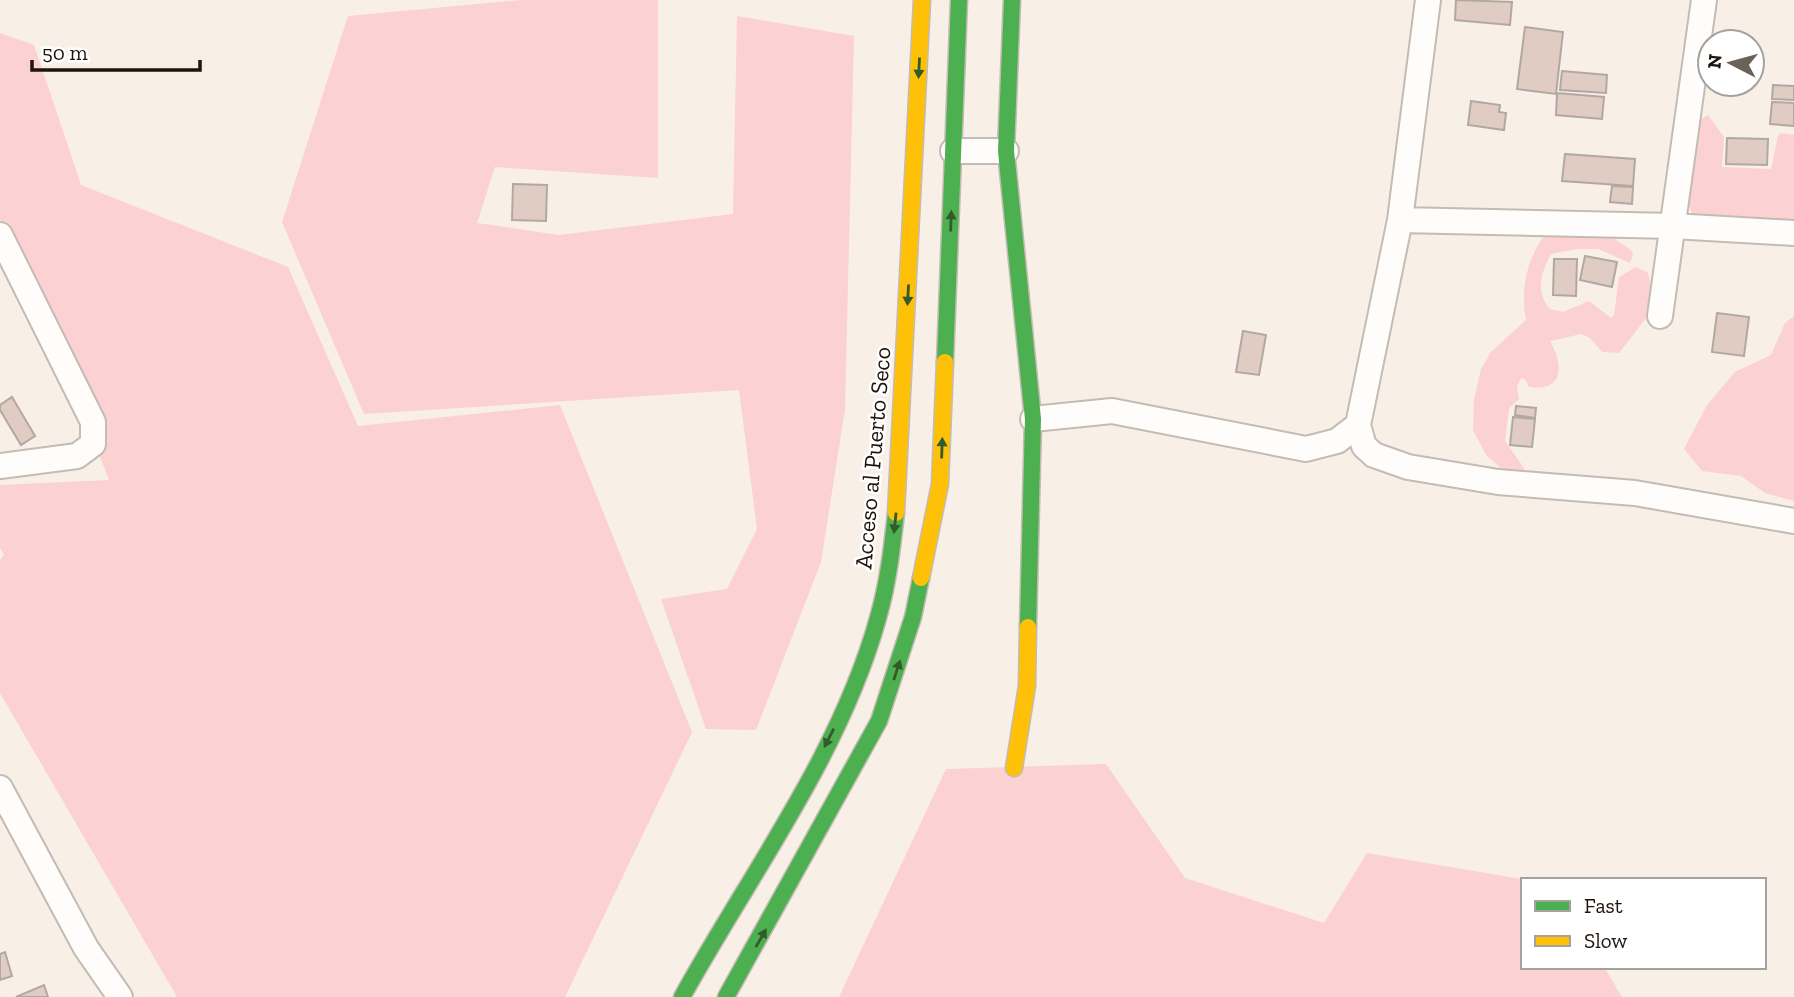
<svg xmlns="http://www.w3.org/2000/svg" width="1794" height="997" font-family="'Zilla Slab',serif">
	<rect width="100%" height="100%" fill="#f8efe6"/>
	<path fill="#fcd1d2" d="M522,0H658V178L495,167L477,223L559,235L733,214L737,16L854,36L845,409L821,562L756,730L706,729L661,599L727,589L757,529L739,390L364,414L282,222L348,16Z
		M0,33L34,45L81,185L288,267L358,426L560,405L692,732L565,997H177L0,693V560L4,555L0,548V485L109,480L53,337L0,219Z
		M1708,115L1724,137L1722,167L1771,169L1778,136L1781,133L1794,135V228L1696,223L1687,201L1696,129L1700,120Z
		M1547,232L1606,233L1631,250L1633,254L1630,263L1598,249H1577L1551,254C1541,272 1535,292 1550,309L1563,312L1589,301L1611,318L1614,315L1619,277L1636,267L1648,273L1653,296V309L1619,353L1602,352L1590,338L1581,334L1550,341C1564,365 1564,392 1529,387L1525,379L1521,378L1517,386L1519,399L1509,408L1505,441L1524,468L1523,473L1510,476L1486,455L1473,430L1474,399L1481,369L1491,352L1526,320C1520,289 1527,257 1547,232Z
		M1794,316V501L1765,493L1741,476L1702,471L1684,449L1707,405L1735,372L1771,355L1785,323Z
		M1106,764L1185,878L1324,923L1367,853L1528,880H1523V967H1604L1622,997H839L946,769Z"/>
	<path fill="#e1ccc3" stroke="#b2a8a2" stroke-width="2" d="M1456,0L1512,2L1510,25L1455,20Z
		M1525,27L1563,32L1556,94L1517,89Z
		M1562,71L1607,75L1606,93L1560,90Z
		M1773,85L1794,86V100L1772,99Z
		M1557,93L1604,97L1602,119L1556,115Z
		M1471,101L1500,105L1499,112L1506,113L1504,130L1468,125Z
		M1772,102L1794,103V126L1770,124Z
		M1727,138L1768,139L1767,165L1726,164Z
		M1565,154L1635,159L1633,186L1562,181Z
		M513,184L547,185L546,221L512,220Z
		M1612,186L1633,187L1632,204L1610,202Z
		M1585,256L1617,262L1612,287L1580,280Z
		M1554,259H1577L1576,296L1553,295Z
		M1717,313L1749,317L1744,356L1712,352Z
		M1243,331L1266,335L1259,375L1236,372Z
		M12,397L35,436L21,445L0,410V405Z
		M1516,406L1536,408L1535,418L1515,415Z
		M1513,417L1535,419L1532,447L1510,445Z
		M5,952L12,976L0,980V954Z
		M44,985L48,997H16Z"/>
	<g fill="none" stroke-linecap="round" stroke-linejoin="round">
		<g stroke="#c4bbb3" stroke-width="28">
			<path id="street" d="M953,151H1006
				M1400,220L1673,226L1794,233
				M0,235L93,422V444L77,456L0,466
				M1660,316L1704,0
				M1033,419L1112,411L1306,449L1337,441L1358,425L1400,220L1428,0
				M1358,425L1364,446L1374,455L1408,467L1498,482L1635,493L1794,521
				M0,788L86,948L120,997"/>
		</g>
		<g stroke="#c4bbb3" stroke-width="19">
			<path id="fast" d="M1012,0L1006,151L1033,419L1028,627
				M945,362L959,0
				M682,997C750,874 840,755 878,618C888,584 892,548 896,513
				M726,997L879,721L913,617L921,578"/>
		</g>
		<g stroke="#c4bbb3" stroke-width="19">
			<path id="slow" d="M896,513L922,0
				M921,578L940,484L945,362
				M1014,768L1027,686L1028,627"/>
		</g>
		<use href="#street" stroke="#fefdfb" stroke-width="24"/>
		<use href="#fast" stroke="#4caf50" stroke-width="16"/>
		<use href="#slow" stroke="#ffc107" stroke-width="16"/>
	</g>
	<defs><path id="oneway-solid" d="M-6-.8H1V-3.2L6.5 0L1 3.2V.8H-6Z" transform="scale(1.75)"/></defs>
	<g fill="#335a2b">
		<use href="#oneway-solid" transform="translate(919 68) rotate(93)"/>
		<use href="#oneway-solid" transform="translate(951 221) rotate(-88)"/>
		<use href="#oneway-solid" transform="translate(908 295) rotate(93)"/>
		<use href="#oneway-solid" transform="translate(942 448) rotate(-88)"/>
		<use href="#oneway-solid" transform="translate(895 523) rotate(96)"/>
		<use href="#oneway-solid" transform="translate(897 670) rotate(-72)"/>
		<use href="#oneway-solid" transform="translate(829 738) rotate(117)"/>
		<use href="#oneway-solid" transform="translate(761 938) rotate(-60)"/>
	</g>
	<g text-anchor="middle" stroke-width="5" stroke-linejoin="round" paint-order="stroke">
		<g font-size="24" fill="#1e140c" stroke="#fff">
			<text transform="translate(873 458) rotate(-85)" y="8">Acceso al Puerto Seco</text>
		</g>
	</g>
	<rect x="1521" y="878" width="245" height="91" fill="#ffffff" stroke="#a5a19e" stroke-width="2"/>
	<rect x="1535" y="901" width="35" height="10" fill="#4caf50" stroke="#a5a19e" stroke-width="2"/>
	<text x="1584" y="913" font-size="21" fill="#1e140c">Fast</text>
	<rect x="1535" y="936" width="35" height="10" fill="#ffc107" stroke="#a5a19e" stroke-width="2"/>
	<text x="1584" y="948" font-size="21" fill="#1e140c">Slow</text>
	<g transform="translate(1731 63) rotate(276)"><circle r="33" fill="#ffffff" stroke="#a5a19e" stroke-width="2"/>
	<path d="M0-5L12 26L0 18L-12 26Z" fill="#6a6158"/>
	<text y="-10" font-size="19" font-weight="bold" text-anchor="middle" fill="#1e140c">N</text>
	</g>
	<path d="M32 60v10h168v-10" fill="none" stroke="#1e140c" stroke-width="3.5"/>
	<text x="42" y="60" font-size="21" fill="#1e140c" stroke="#ffffff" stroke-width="5" paint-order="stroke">50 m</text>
</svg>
